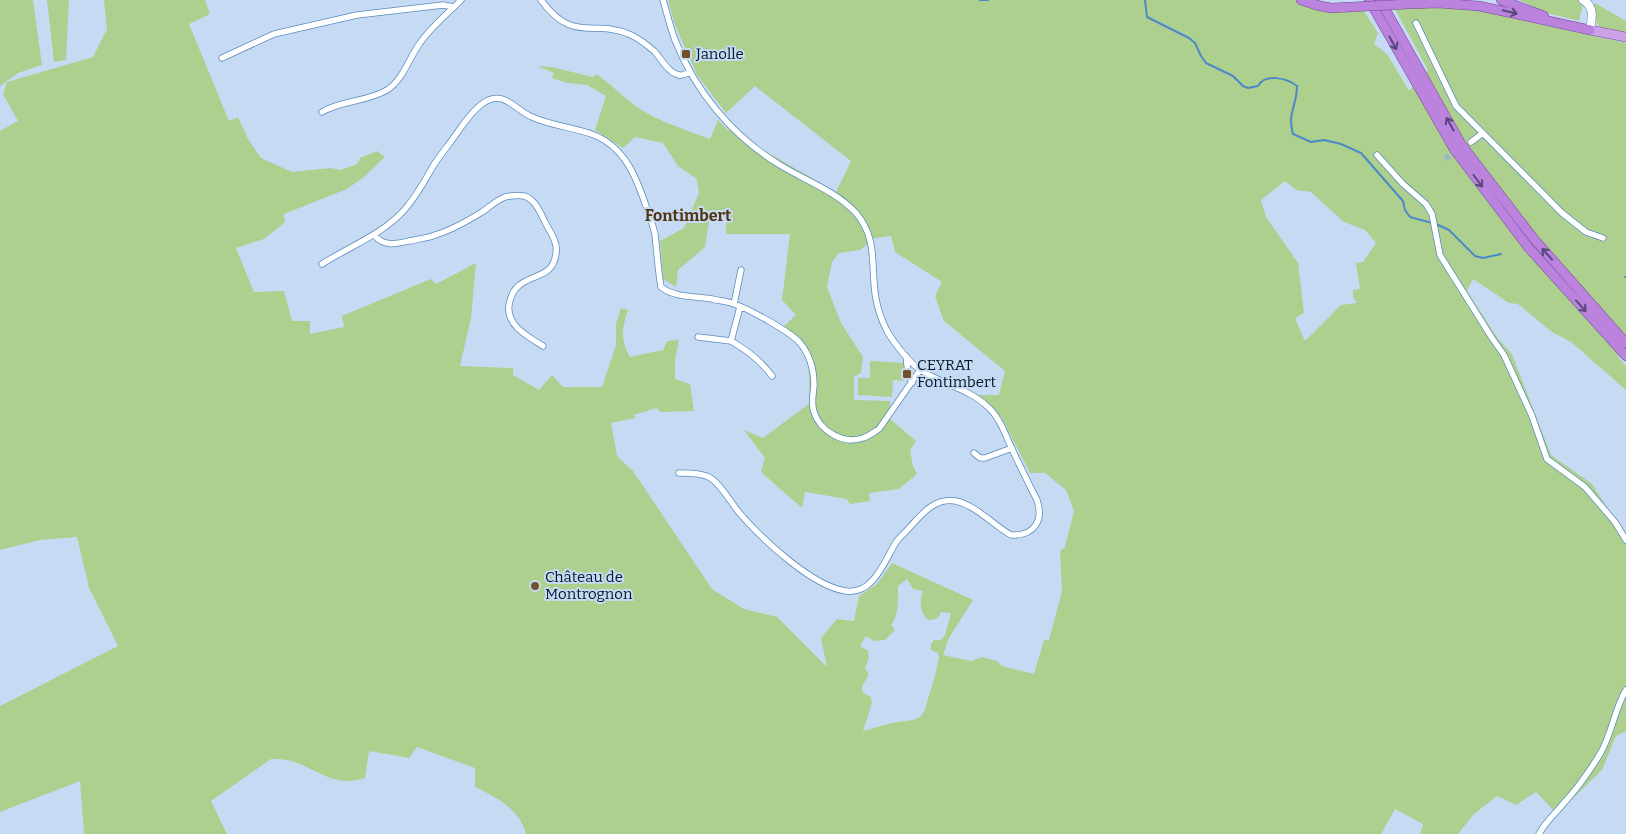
<svg xmlns="http://www.w3.org/2000/svg" width="1626" height="834" font-family="Bitter,serif">
	<rect width="100%" height="100%" fill="#c6dbf3"/>
	<path fill="#add08f" fill-rule="evenodd" d="M0,0H33L42,65L18,73L0,86Z
		M47,0H69L66,60L54,62Z
		M104,0H205L210,14L189,24L229,121L238,117L248,139L261,158L292,172L331,168L341,170L357,164L360,158L377,151L385,157L364,177L347,189L284,214L285,222L264,239L236,248L254,292L284,291L292,321H310V334L344,327L342,316L431,279L436,284L476,263L471,318L460,366L513,368V375L539,390L552,375L563,387H602L616,345V324L621,308L628,310C622,329 620,339 630,357L663,350L667,341L679,340L675,360V379L690,384L694,411L660,412L657,408L633,415L636,418L611,423L617,456L633,471L712,589L744,609L777,617L827,667L821,638L837,619L854,621L859,596L877,584L892,563L973,600L949,638L943,655L971,661L982,657L997,661L1002,666L1034,674L1044,640H1049L1062,591L1060,551L1065,547L1074,511L1066,490L1045,473H1030L1002,418L978,395H999L1005,371L944,321L935,296L942,282L895,252L891,236L874,238L860,250L839,253L832,262L827,287L841,323L863,357L861,373L854,377V400L890,401V419L916,441L910,450L913,466L917,474L899,489L869,493L870,501L850,504L847,499L805,492L802,508L761,472L765,458L744,430L763,438L810,403L808,353L783,327L796,315L782,300L790,234H726V214L709,221L705,247L678,270L676,287L663,279L660,241L684,228L699,193L697,179L678,166L663,143L635,137L623,148L595,130L606,96L587,85L567,83L552,78L554,73L537,66L551,67L593,77L596,74C610,83 619,93 632,103C651,119 686,130 710,139L718,120L727,129L836,192L851,161L755,86L726,113L697,75L675,25L668,0H1295L1324,11H1364L1378,33L1374,44L1387,54L1409,91L1428,70L1395,9L1443,6L1481,11L1626,43V362L1616,355L1626,366V390L1571,342L1552,332L1518,304L1509,303L1473,279L1467,291L1499,340L1512,354L1551,455L1592,484L1626,537V731L1616,736L1602,770L1557,814L1536,792L1516,805L1497,796L1474,814L1458,834H1420L1423,824L1395,809L1381,834H526C520,809 496,797 475,787V768L417,747L409,758L369,751L365,778C332,789 317,767 287,760C282,759 277,759 271,759L211,801L227,834H84L80,781L0,812V706L118,646L89,588L77,537L40,540L0,550V131L18,121L3,94L7,82L93,57L107,29ZM1285,181L1296,190L1311,192L1344,222L1365,230L1376,243L1363,262L1356,263L1360,289L1353,290V297L1357,303L1341,305L1305,341L1295,318L1304,313L1298,263L1266,217L1261,200ZM907,579L913,589L923,591C919,601 920,612 928,620C934,620 939,619 941,612L951,613L945,635L941,640H934L931,644V650L938,653L939,657L935,676L924,712L920,717L913,720L891,723L863,731L872,703L871,697L863,693L862,687L869,674L865,668L869,658L868,651L860,646L866,636L874,641L885,640L895,630L891,625C899,616 898,597 898,586Z
		M1519,0H1584L1579,21L1543,12Z
		M1595,3L1626,21V34L1600,27C1593,21 1596,13 1593,4Z
		M870,361L904,363V381L893,380L892,397L858,395V378H870Z"/>
	<g fill="none" stroke-linecap="round" stroke-linejoin="round">
		<path stroke="#4c89c8" stroke-width="2" d="M980,0H988
			M1145,0L1147,17L1189,38L1195,43L1201,56L1206,63L1233,76L1243,86L1248,88L1258,86C1265,73 1287,78 1297,86C1297,106 1287,113 1293,134L1311,142L1324,140L1341,144L1361,153L1403,201L1405,210L1410,217L1432,223
			M1436,224L1449,230L1475,256L1483,258L1501,254
			M1625,277H1626"/>
		<path stroke="#9fb4cb" stroke-width="5.5" stroke-dasharray="5.5 3" stroke-linecap="butt" d="M1445,159L1459,150"/>
		<g stroke="#578ac0" stroke-width="7">
			<path id="minor" d="M541,0C574,45 593,18 631,35C640,39 647,45 654,51C661,58 668,73 679,75C683,76 686,74 690,72
				M663,0C667,13 670,27 675,40C695,91 732,136 780,165C804,180 836,191 856,213C879,240 870,268 876,299C878,310 882,321 887,331C894,343 910,364 922,371C943,384 969,389 988,407C1000,418 1005,434 1012,449C1020,466 1028,483 1037,500C1044,521 1034,536 1011,535C993,525 977,506 956,501C935,497 922,514 910,527C905,533 898,538 895,544C884,562 873,595 846,591C814,587 765,542 743,517C732,506 725,489 712,479C704,473 689,473 679,473
				M1416,23L1456,106L1562,213L1586,232L1603,238
				M222,58L274,34L357,15L443,5L454,7L461,0
				M322,112C342,100 367,102 387,90C403,80 409,58 420,43C429,30 442,18 454,7
				M1471,142L1483,133
				M1377,155L1403,184L1426,204L1432,214L1440,255L1492,338L1504,355L1532,416L1547,459L1585,487L1615,522L1626,540
				M374,235C384,247 395,244 409,241C418,239 429,238 438,234C454,229 469,220 482,212C489,207 497,200 505,197C509,196 519,195 524,196C535,199 540,212 545,222C550,232 558,242 556,253C553,286 515,268 509,305C506,326 529,337 543,346
				M322,264C350,246 384,234 406,208C418,194 426,178 435,163C442,153 450,143 457,133C464,123 472,111 482,104C503,88 515,110 532,117C552,126 573,127 594,135C626,148 637,179 647,209C650,217 653,226 655,234C657,252 658,270 661,287C675,298 695,296 712,299C719,301 728,301 734,304C749,309 791,332 800,343C810,355 814,370 814,386C813,394 811,404 814,412C820,431 843,445 863,438C869,436 874,432 879,429L920,370
				M734,304L741,270
				M698,337L731,341L740,307
				M731,341C747,350 761,361 772,376
				M906,356L908,373L912,383
				M974,453L980,458H985L1012,448
				M1539,834C1545,822 1555,814 1563,804C1577,789 1589,772 1600,754C1612,734 1614,710 1626,690"/>
		</g>
		<g stroke="#578ac0" stroke-width="9">
			<path id="secondary" d="M1583,0C1595,7 1592,18 1590,30"/>
		</g>
		<g stroke="#70489a" stroke-width="10">
			<path id="primary" d="M1590,30L1626,37"/>
		</g>
		<g stroke="#70489a" stroke-width="10">
			<path id="trunk" d="M1301,0L1316,5L1331,8
				M1369,0L1454,149L1528,247L1626,356
				M1380,0L1461,144L1534,239L1626,343
				M1501,0L1544,16
				M1409,4L1438,3L1479,6L1590,30"/>
		</g>
		<use href="#minor" stroke="#fff" stroke-width="5.5"/>
		<use href="#secondary" stroke="#fff" stroke-width="8"/>
		<use href="#primary" stroke="#cca1e6" stroke-width="9"/>
		<use href="#trunk" stroke="#bb82de" stroke-width="9"/>
		<g stroke="#70489a" stroke-width="10" stroke-linecap="butt">
			<path id="trunk-bridge" d="M1331,8L1409,4"/>
		</g>
		<use href="#trunk-bridge" stroke="#bb82de" stroke-width="9"/>
	</g>
	<defs><path id="oneway-shaft" d="M-6 0H5M1.5-3L5.5 0L1.5 3" fill="none" stroke-width="1.6" stroke-linecap="round" stroke-linejoin="round" transform="scale(1.25)"/></defs>
	<g stroke="#56477c">
		<use href="#oneway-shaft" transform="translate(1510 12) rotate(13)"/>
		<use href="#oneway-shaft" transform="translate(1393 43) rotate(61)"/>
		<use href="#oneway-shaft" transform="translate(1450 124) rotate(-119)"/>
		<use href="#oneway-shaft" transform="translate(1478 181) rotate(53)"/>
		<use href="#oneway-shaft" transform="translate(1547 254) rotate(-132)"/>
		<use href="#oneway-shaft" transform="translate(1581 306) rotate(48)"/>
	</g>
	<g fill="#725128" stroke="#c6dbf3" stroke-width="2">
		<rect x="681" y="49" width="10" height="10" rx="2.5"/>
		<rect x="902" y="369" width="10" height="10" rx="2.5"/>
		<circle cx="535" cy="586" r="5"/>
	</g>
	<g text-anchor="middle" stroke-width="4" stroke-linejoin="round" paint-order="stroke">
		<g font-size="15" fill="#03172b" stroke="#c6dbf3" text-anchor="start">
			<text x="696" y="59">Janolle</text>
			<text x="917" y="370">CEYRAT<tspan x="917" dy="17">Fontimbert</tspan></text>
			<text x="545" y="582">Château de<tspan x="545" dy="17">Montrognon</tspan></text>
		</g>
		<g font-size="16" font-weight="bold" fill="#4f3514" stroke="#c6dbf3">
			<text x="688" y="221">Fontimbert</text>
		</g>
	</g>
</svg>
